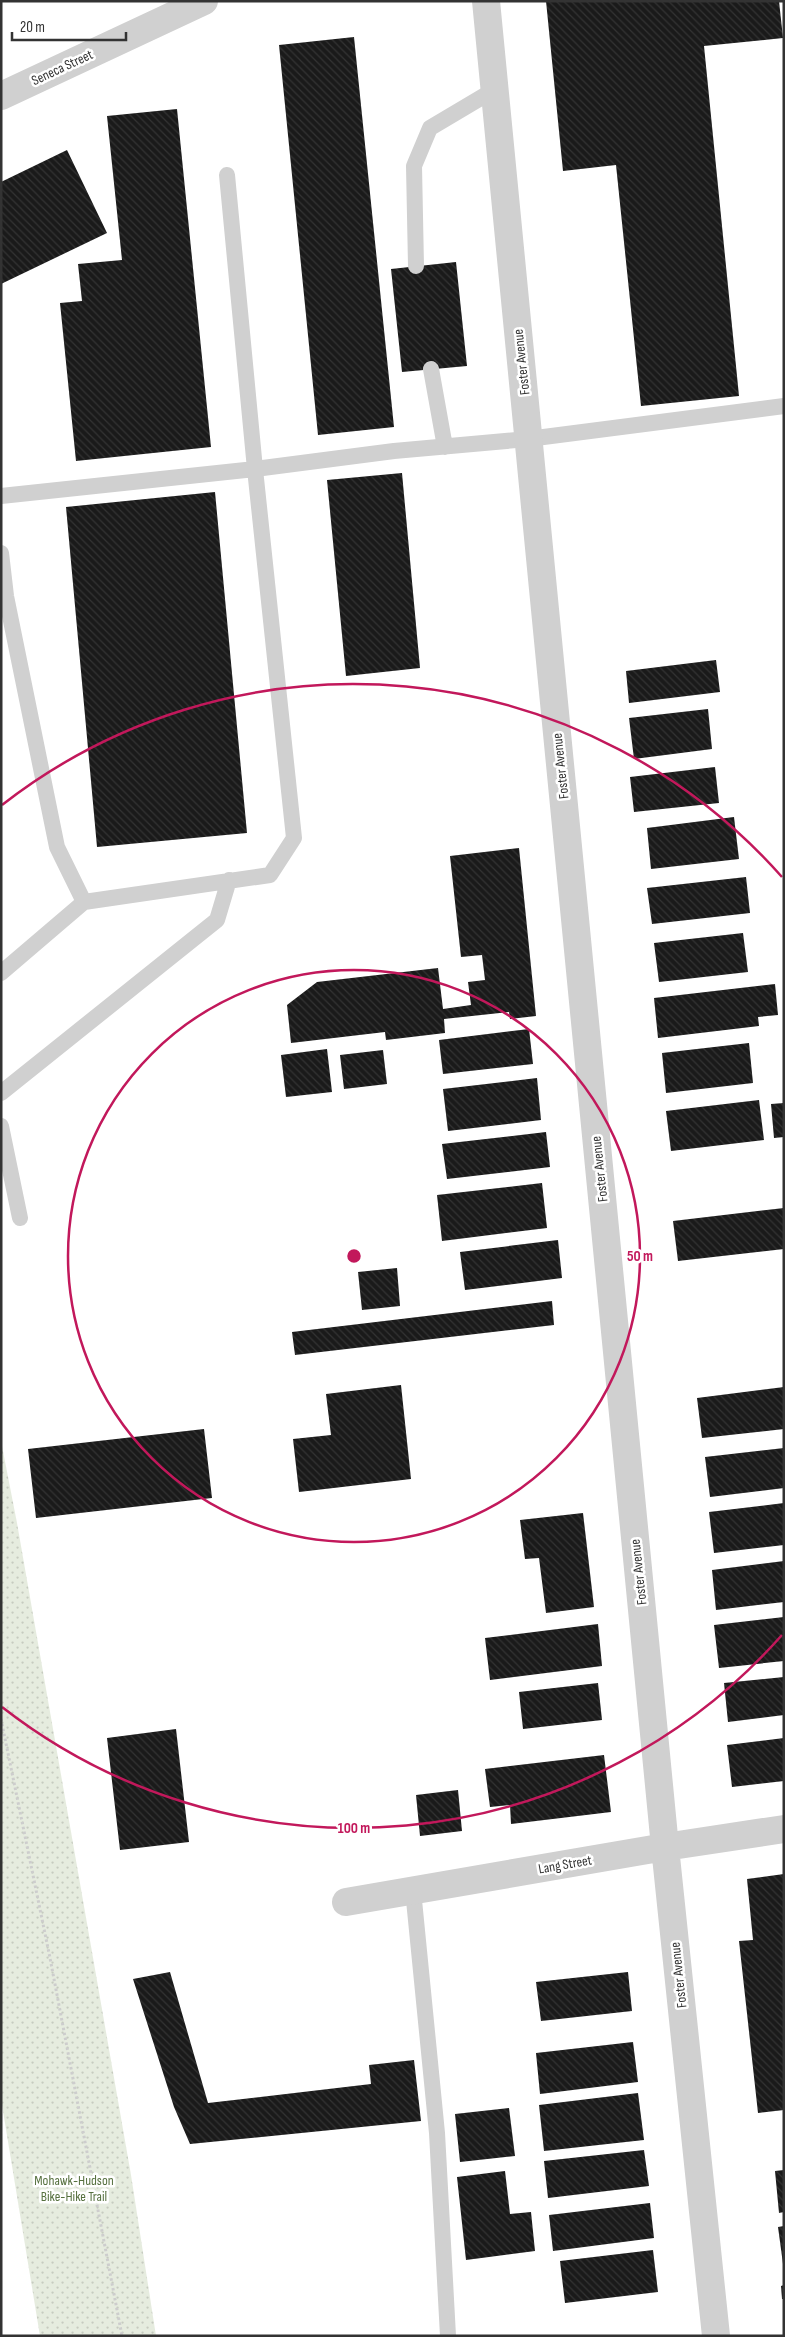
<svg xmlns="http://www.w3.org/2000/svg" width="785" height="2337" font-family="'Sofia Sans Condensed',sans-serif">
	<defs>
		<pattern id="park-dots" width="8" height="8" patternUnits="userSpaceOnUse" patternTransform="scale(1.25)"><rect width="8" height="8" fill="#e6ecdf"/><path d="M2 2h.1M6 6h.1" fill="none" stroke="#c6cbc0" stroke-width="1.8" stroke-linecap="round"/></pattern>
		<pattern id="building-back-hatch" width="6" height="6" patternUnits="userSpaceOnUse" patternTransform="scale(1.25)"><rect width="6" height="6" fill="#1a1a1a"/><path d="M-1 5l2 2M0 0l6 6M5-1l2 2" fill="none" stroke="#333"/></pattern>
	</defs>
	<rect width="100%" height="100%" fill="#fff"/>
	<path fill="url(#park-dots)" d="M1,1441L17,1523L131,2175L156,2336H40L1,2099Z"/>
	<path fill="url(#building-back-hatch)" d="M546,1H779L783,38L704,46L739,396L641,406L616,165L563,171Z
		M354,37L394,427L318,435L279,45Z
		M177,109L211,447L76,461L60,303L82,301L78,264L122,260L107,116Z
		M67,150L107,233L1,284V182Z
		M456,262L467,366L402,372L391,269Z
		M402,473L420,668L346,676L327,480Z
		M215,492L247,833L97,847L66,507Z
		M716,660L720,692L629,703L626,671Z
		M708,709L712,749L634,759L629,718Z
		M715,767L719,803L634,812L630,777Z
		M734,817L739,859L651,869L647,828Z
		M519,848L536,1016L510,1019L509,1012L444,1019L445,1033L386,1040L385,1032L291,1043L287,1005L317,982L438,968L443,1009L471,1005L468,982L485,980L482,955L461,957L450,856Z
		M746,877L750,913L652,924L647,888Z
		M743,933L748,972L659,982L654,943Z
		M775,984L778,1015L758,1017L759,1026L658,1038L654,998Z
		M529,1029L533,1064L443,1074L439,1040Z
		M749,1043L753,1083L666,1093L662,1053Z
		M327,1049L332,1092L286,1097L281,1055Z
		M383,1050L387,1084L344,1089L340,1055Z
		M537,1078L541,1120L448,1131L443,1089Z
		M759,1100L764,1140L671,1151L666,1111Z
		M784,1103V1137L774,1138L771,1104Z
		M546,1132L550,1167L447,1179L442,1144Z
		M542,1183L547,1228L442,1241L437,1195Z
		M784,1208V1249L678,1261L673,1221Z
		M558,1240L562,1278L465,1290L460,1252Z
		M397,1268L400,1306L362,1310L358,1272Z
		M552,1301L554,1325L295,1355L292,1332Z
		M401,1385L411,1479L299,1492L293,1439L331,1435L326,1394Z
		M784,1387V1429L702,1438L697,1398Z
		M204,1429L212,1498L36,1518L28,1449Z
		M784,1448V1488L710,1497L705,1457Z
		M784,1503V1545L714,1553L709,1512Z
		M583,1513L594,1607L546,1613L539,1558L525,1559L520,1520Z
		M784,1561V1602L716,1610L712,1570Z
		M784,1617V1661L719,1668L714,1625Z
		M598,1624L602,1666L490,1680L485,1638Z
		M784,1677V1715L728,1722L724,1683Z
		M598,1683L602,1720L523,1729L519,1692Z
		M176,1729L189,1842L120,1850L107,1738Z
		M784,1738V1781L732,1787L727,1745Z
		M604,1755L611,1812L511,1824L510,1805L490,1807L485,1769Z
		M458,1790L462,1831L420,1836L416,1795Z
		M784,1874V2110L758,2113L739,1941L753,1940L747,1879Z
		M170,1972L208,2103L371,2084L369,2065L414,2060L421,2121L190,2144L174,2107L133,1979Z
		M628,1972L632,2011L541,2021L536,1982Z
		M633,2042L638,2082L540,2094L536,2053Z
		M638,2093L644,2140L544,2151L539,2105Z
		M509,2108L515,2156L460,2162L455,2114Z
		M644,2150L649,2186L548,2198L544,2161Z
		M784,2170V2212L779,2213L775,2171Z
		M505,2171L510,2214L531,2212L535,2251L466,2260L457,2177Z
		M650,2203L654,2238L553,2251L549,2215Z
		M784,2226V2264H783L778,2227Z
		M653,2250L658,2292L565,2303L560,2261Z
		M784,2285V2299H782L781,2286Z"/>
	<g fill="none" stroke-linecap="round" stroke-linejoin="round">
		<path stroke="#cdcdcd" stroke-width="3" stroke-dasharray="2.5 2.5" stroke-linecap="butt" d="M1,1719L50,1958L122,2336"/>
		<path stroke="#d0d0d0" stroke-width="16" d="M416,266L414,166L430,128L494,90
			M431,369L445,447
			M1,496L255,469L394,451L528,439L784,406
			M1,553L6,596L57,847L84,902L270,875L294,838L255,469L227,175
			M1,973L84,902
			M1,1093L217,920L229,880
			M1,1126L20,1218
			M413,1890L437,2133L448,2336"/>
		<path stroke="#d0d0d0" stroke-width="28" d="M486,1L665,1847L716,2336
			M1,96L204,1
			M346,1902L665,1847L784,1829"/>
	</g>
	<g fill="none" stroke="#c2185b" stroke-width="2.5">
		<circle cx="354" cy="1256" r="286"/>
		<path d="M782 1635A572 572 0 0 1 2 1707M2 805A572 572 0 0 1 782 877"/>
	</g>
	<g text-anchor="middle" stroke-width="5" stroke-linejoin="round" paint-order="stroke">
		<g font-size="14" fill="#333" stroke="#fff">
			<text transform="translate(62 67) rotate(-25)" y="5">Seneca Street</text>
			<text transform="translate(521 362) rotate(-96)" y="5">Foster Avenue</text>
			<text transform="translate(560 766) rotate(-96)" y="5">Foster Avenue</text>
			<text transform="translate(599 1169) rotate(-96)" y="5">Foster Avenue</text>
			<text transform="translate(638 1572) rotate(-96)" y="5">Foster Avenue</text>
			<text transform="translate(565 1864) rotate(-10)" y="5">Lang Street</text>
			<text transform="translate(678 1975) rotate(-96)" y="5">Foster Avenue</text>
		</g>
		<g font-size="14" fill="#56703f" stroke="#fff">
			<text x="74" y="2185">Mohawk-Hudson<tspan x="74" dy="16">Bike-Hike Trail</tspan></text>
		</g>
	</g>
	<circle cx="354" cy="1256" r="8" fill="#c2185b" stroke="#fff" stroke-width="2.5"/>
	<g font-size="15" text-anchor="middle" font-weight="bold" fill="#c2185b" stroke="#fff" stroke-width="5" stroke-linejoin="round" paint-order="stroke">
		<text x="640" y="1261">50 m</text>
		<text x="354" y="1833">100 m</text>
	</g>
	<rect width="785" height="2337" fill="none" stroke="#333333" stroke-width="5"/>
	<path d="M12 32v8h114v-8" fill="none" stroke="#333333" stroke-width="2.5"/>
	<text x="20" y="32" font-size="15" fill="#333333" stroke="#ffffff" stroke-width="4" paint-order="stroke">20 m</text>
</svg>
